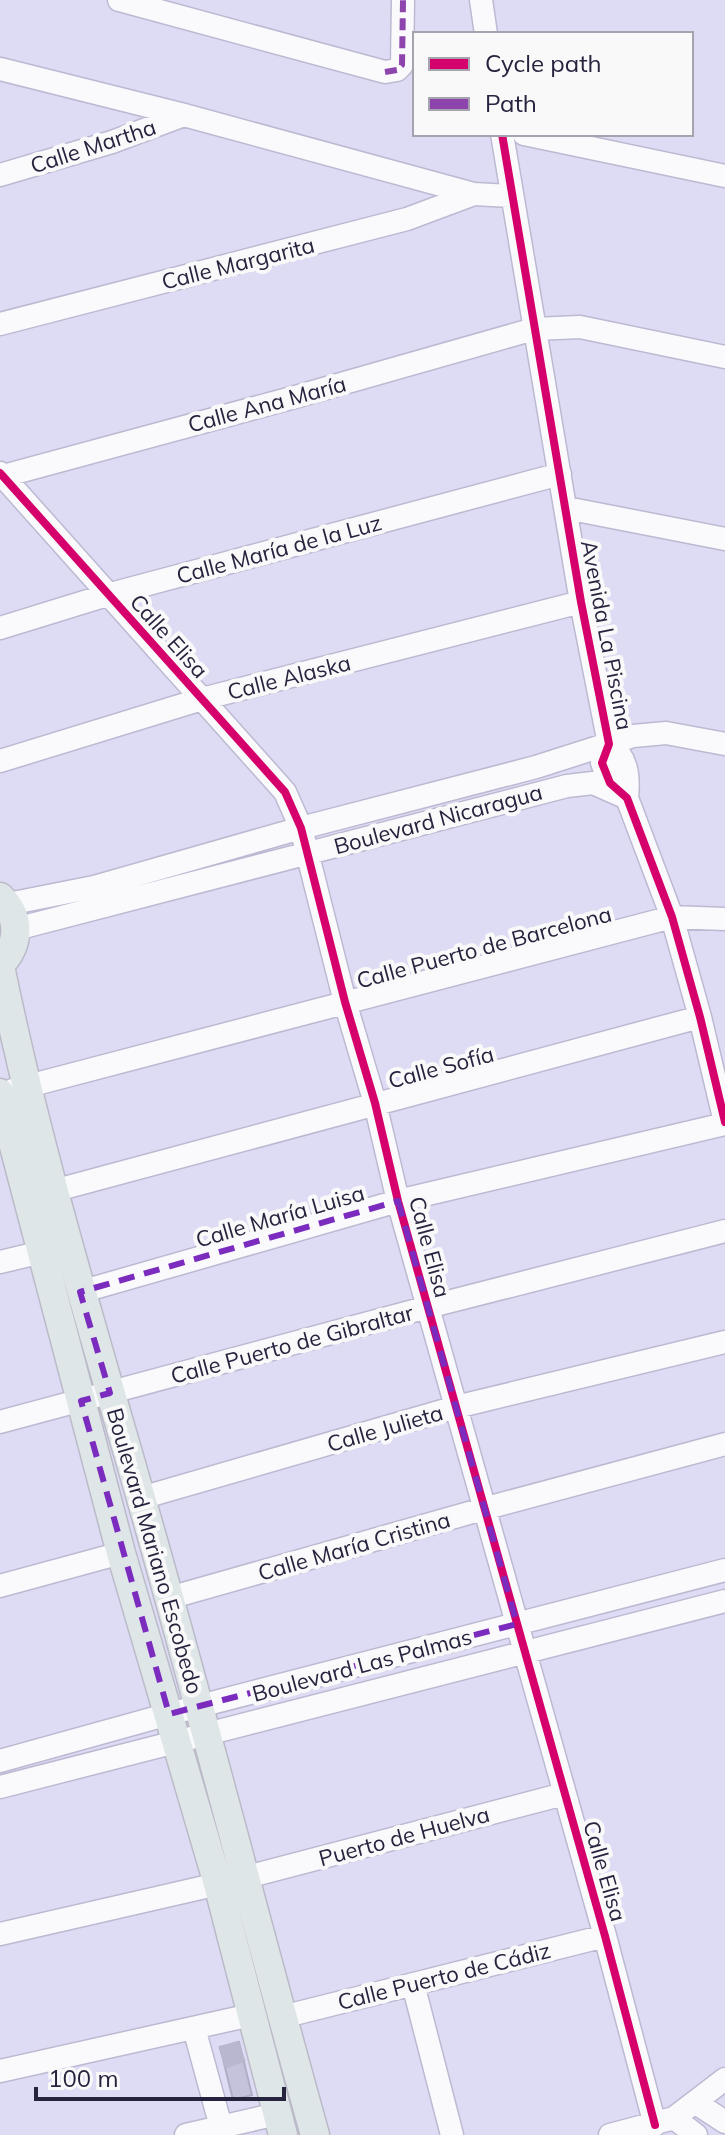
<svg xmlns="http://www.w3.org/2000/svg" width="725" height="2135" font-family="Mulish,sans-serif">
	<rect width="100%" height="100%" fill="#dedcf4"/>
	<path fill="#c5c2db" stroke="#b0aec6" stroke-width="2" d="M239,2042L252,2095L233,2100L220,2047Z"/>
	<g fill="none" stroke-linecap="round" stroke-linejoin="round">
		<path stroke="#b9b7d0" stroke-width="22" stroke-dasharray="22 11" stroke-linecap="butt" d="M222,2058L242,2051"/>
		<g stroke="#bcb9d2" stroke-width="25">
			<path id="minor" d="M119,0L385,72L397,70L402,65L403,0
				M481,0L486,34
				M0,69L184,115L474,194L511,196
				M502,134L581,602L609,744L602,763L610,783L627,798L672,917L700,1017L725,1122
				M524,134L725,176
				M0,175L112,142L184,115
				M0,324L407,219L474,194
				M0,473L285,792L301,828L345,1002L375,1103L398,1201L605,1936L655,2125
				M0,477L295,397L534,329L580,327L725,357
				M566,508L725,539
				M0,628L107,595L560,474
				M0,761L202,699L581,602
				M8,904L94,887L301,828L536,767L633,736L666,733L725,744
				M16,929L567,786L593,783L627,798C629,777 628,757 609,744
				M13,1090L672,917L725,919
				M53,1191L700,1017
				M0,1262L42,1252
				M80,1292L398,1201L725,1124
				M0,1422L428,1307L725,1231
				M141,1498L456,1407L725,1342
				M0,1586L121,1553
				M169,1598L483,1509L725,1444
				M0,1761L169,1714L725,1570
				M0,1787L725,1601
				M243,1878L564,1794
				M0,1934L218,1884
				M413,1984L452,2135
				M282,2017L605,1936
				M194,2028L221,2127
				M0,2071L251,2015
				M696,2103L725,2122
				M674,2118L696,2135
				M186,2135L277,2114
				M610,2135L674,2118L725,2079"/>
		</g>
		<g stroke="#bbbac9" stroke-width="31">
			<path id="major" d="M0,897C21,917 20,944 0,965
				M0,966C39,1157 97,1343 150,1530C207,1731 259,1934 315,2135
				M0,1093L121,1553L218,1884L283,2135"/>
		</g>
		<use href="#minor" stroke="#fafafd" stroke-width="22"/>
		<use href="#major" stroke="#dfe6e7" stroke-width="28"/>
		<path stroke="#8e44ad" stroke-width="6" stroke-dasharray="12 6" stroke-linecap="butt" d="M385,72L397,70L402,65L403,0"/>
		<g stroke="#f9f9f9" stroke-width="13">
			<path id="cycleway" d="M502,134L581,602L609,744L602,763L610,783L627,798L672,917L700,1017L725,1122
				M0,473L285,792L301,828L345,1002L375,1103L398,1201L605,1936L655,2125"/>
		</g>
		<use href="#cycleway" stroke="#d6006c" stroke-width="8"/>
	</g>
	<path fill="none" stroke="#7b2cbf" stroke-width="6" stroke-dasharray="16 10" stroke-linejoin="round" d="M398,1201L517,1624L169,1714L81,1401L110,1393L80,1292Z"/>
	<g text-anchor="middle" stroke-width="8" stroke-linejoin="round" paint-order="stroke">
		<g font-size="22" fill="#26233e" stroke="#f9f9f9">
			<text transform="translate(93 146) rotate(-18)" y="8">Calle Martha</text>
			<text transform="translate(238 263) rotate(-14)" y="8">Calle Margarita</text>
			<text transform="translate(267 404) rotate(-15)" y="8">Calle Ana María</text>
			<text transform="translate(279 549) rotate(-15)" y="8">Calle María de la Luz</text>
			<text transform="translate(607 635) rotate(79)" y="8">Avenida La Piscina</text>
			<text transform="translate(169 636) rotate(48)" y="8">Calle Elisa</text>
			<text transform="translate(289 677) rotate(-14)" y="8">Calle Alaska</text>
			<text transform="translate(438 819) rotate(-15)" y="8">Boulevard Nicaragua</text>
			<text transform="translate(484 947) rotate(-15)" y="8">Calle Puerto de Barcelona</text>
			<text transform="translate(441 1067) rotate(-15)" y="8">Calle Sofía</text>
			<text transform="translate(280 1216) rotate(-16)" y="8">Calle María Luisa</text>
			<text transform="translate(430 1247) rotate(75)" y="8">Calle Elisa</text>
			<text transform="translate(292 1344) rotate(-15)" y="8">Calle Puerto de Gibraltar</text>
			<text transform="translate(385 1428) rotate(-16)" y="8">Calle Julieta</text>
			<text transform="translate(354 1546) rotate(-16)" y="8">Calle María Cristina</text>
			<text transform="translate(155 1551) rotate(74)" y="8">Boulevard Mariano Escobedo</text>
			<text transform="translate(362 1665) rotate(-15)" y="8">Boulevard Las Palmas</text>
			<text transform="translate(404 1836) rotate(-15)" y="8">Puerto de Huelva</text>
			<text transform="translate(605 1871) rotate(74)" y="8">Calle Elisa</text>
			<text transform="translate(444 1976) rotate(-14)" y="8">Calle Puerto de Cádiz</text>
		</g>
	</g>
	<rect x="413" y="32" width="280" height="104" fill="#f9f9f9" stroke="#a5a3ae" stroke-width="2"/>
	<rect x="429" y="58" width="40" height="12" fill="#d6006c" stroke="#a5a3ae" stroke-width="2"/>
	<text x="485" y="72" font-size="24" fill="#26233e">Cycle path</text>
	<rect x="429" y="98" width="40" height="12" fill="#8e44ad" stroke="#a5a3ae" stroke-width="2"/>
	<text x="485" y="112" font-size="24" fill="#26233e">Path</text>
	<path d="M36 2087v12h248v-12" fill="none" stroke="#26233e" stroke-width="4"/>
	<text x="48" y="2087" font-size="24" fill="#26233e" stroke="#f9f9f9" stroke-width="6" paint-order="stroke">100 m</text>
</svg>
